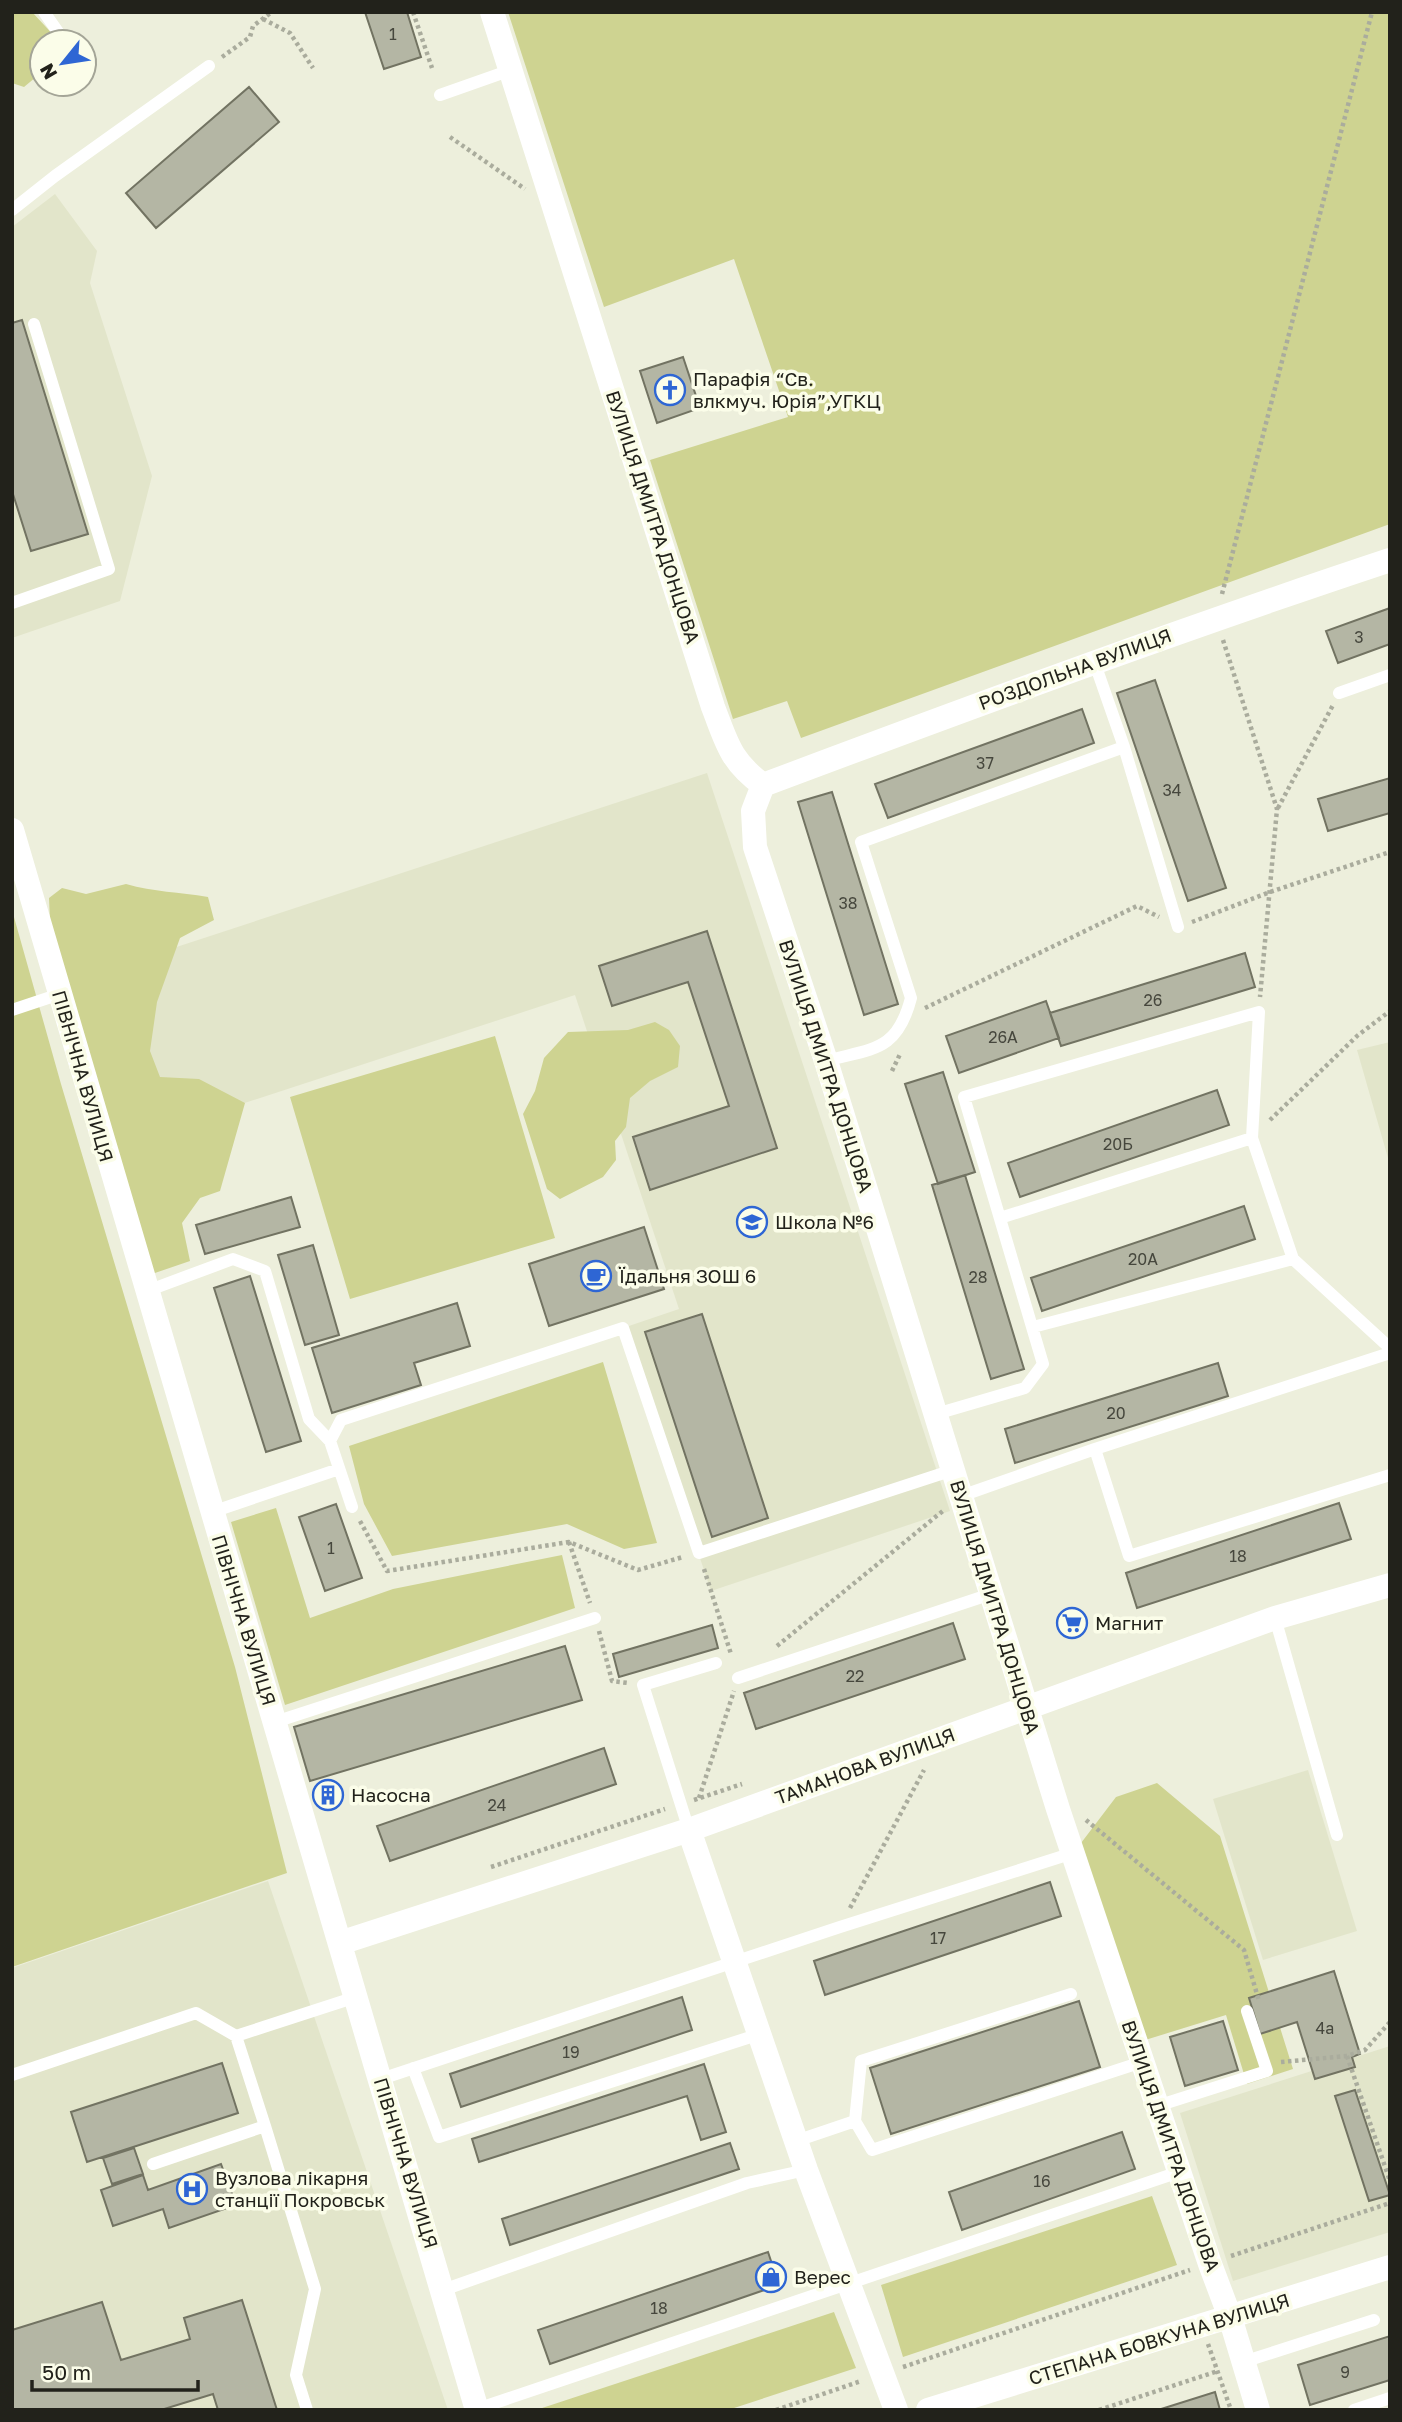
<svg xmlns="http://www.w3.org/2000/svg" width="1402" height="2422" font-family="'Golos Text',sans-serif">
	<rect width="100%" height="100%" fill="#edefdc"/>
	<path fill="#e2e5ca" d="M55,194L97,251L90,283L152,476L120,601L12,638V227Z
		M707,773L950,1511L711,1591L623,1328L679,1309L575,995L147,1135L94,974Z
		M1390,1042V1165L1357,1050Z
		M1308,1770L1357,1931L1263,1960L1213,1799Z
		M268,1881L448,2410H12V1968Z
		M1390,2046V2232L1233,2281L1180,2113Z"/>
	<path fill="#ced391" d="M12,12H32L59,41L42,42V72L24,87L12,83Z
		M508,12H1390V524L801,738L787,701L733,719L650,460L788,417L734,259L604,307Z
		M126,884C154,892 179,892 208,897L214,920L180,938L157,1002L150,1051L160,1077L199,1079L245,1103L220,1191L200,1198L182,1223L190,1261L152,1274L50,921L49,898L62,888L86,894Z
		M12,910L61,1084L235,1667L287,1873L12,1967Z
		M655,1022L669,1030L680,1046L678,1067L650,1081L630,1098L626,1127L615,1141L616,1160L603,1177L560,1199L547,1189L523,1114L535,1091L544,1058L568,1032L628,1030Z
		M495,1036L555,1238L350,1299L290,1097Z
		M603,1362L657,1543L624,1549L567,1524L392,1556L364,1504L349,1446Z
		M276,1508L310,1618L393,1589L562,1555L575,1608L285,1705L231,1522Z
		M1157,1783L1220,1836L1293,2069L1247,2084L1226,2015L1142,2041L1078,1847L1116,1797Z
		M1152,2196L1177,2265L903,2357L881,2285Z
		M834,2312L856,2368L728,2410H536Z"/>
	<path fill="#b4b6a4" stroke="#727362" stroke-width="2" d="M365,12H407L421,57L384,69Z
		M249,87L279,122L156,228L126,193Z
		M22,320L88,534L31,551L12,491V323Z
		M683,357L700,408L657,423L640,371Z
		M1390,608V644L1338,663L1326,631Z
		M1155,680L1226,888L1188,901L1117,693Z
		M1082,709L1094,743L888,818L875,784Z
		M1390,778V813L1328,831L1318,799Z
		M832,792L898,1004L864,1015L798,802Z
		M707,931L777,1148L650,1190L633,1137L729,1106L688,982L612,1006L599,966Z
		M1245,953L1255,987L1061,1046L1050,1013Z
		M1046,1001L1059,1038L959,1073L946,1036Z
		M943,1072L975,1172L938,1184L905,1084Z
		M1217,1090L1229,1125L1020,1197L1008,1163Z
		M965,1175L1024,1369L991,1379L932,1185Z
		M291,1197L300,1227L205,1254L196,1225Z
		M1244,1206L1255,1239L1042,1311L1031,1278Z
		M644,1227L664,1289L549,1326L529,1264Z
		M313,1245L339,1335L305,1345L278,1255Z
		M250,1276L301,1441L266,1452L214,1288Z
		M457,1303L470,1346L414,1363L421,1385L332,1413L312,1348Z
		M702,1314L768,1518L712,1537L645,1332Z
		M1218,1363L1228,1396L1015,1463L1005,1429Z
		M1339,1503L1351,1539L1137,1608L1126,1573Z
		M336,1504L362,1578L325,1591L299,1517Z
		M1076,1611L1081,1631L1068,1635L1062,1615Z
		M953,1623L965,1659L756,1729L744,1693Z
		M712,1625L718,1648L619,1677L613,1654Z
		M565,1646L582,1700L310,1781L294,1727Z
		M604,1748L616,1784L390,1861L377,1826Z
		M333,1784L338,1802L323,1806L318,1789Z
		M1050,1882L1061,1916L825,1995L814,1961Z
		M1334,1971L1360,2054L1352,2057L1355,2067L1315,2079L1297,2022L1260,2034L1249,1998Z
		M682,1997L692,2030L461,2107L450,2074Z
		M1079,2001L1100,2067L891,2134L870,2068Z
		M1223,2021L1238,2070L1185,2086L1170,2037Z
		M222,2063L238,2113L87,2162L71,2112Z
		M704,2064L726,2132L701,2140L687,2096L479,2162L472,2139Z
		M1355,2090L1390,2195L1369,2201L1335,2096Z
		M1122,2132L1135,2169L962,2230L949,2192Z
		M730,2143L739,2169L510,2245L502,2219Z
		M134,2148L143,2174L112,2184L103,2158Z
		M221,2164L236,2205L169,2228L163,2209L113,2226L101,2190L143,2175L148,2190Z
		M768,2252L779,2285L550,2364L538,2330Z
		M242,2300L277,2410H218L213,2394L161,2410H12V2330L102,2302L121,2360L190,2339L184,2318Z
		M1390,2336V2380L1310,2405L1298,2365Z
		M1215,2392L1220,2410H1158Z"/>
	<g fill="none" stroke-linecap="round" stroke-linejoin="round">
		<path stroke="#aaac9d" stroke-width="4.5" stroke-dasharray="3.5 3.5" stroke-linecap="butt" d="M413,12L432,68
			M263,19L290,33L313,68
			M222,57L250,37L253,26L272,12
			M450,137L525,189
			M1222,594L1372,12
			M1223,640L1277,809L1260,997
			M1278,808L1333,705
			M1192,922L1270,892L1390,852
			M925,1008L1137,906L1159,917
			M892,1071L901,1052
			M1270,1120L1357,1036L1390,1011
			M360,1521L387,1571L569,1542L638,1570L683,1557
			M569,1542L590,1603
			M704,1569L731,1654
			M599,1631L612,1681L628,1683
			M777,1646L944,1510
			M699,1798L734,1691
			M694,1800L742,1784
			M1086,1820L1244,1950L1259,2001
			M491,1867L665,1809
			M850,1908L924,1770
			M1347,2056L1390,2181
			M1281,2062L1347,2056L1365,2050L1390,2022
			M1231,2256L1390,2203
			M1208,2344L1231,2410
			M903,2367L1190,2270
			M776,2410L861,2381
			M1099,2410L1218,2371"/>
		<path stroke="#fff" stroke-width="12" d="M44,12L65,42
			M440,95L511,70
			M12,210L55,176L209,66
			M12,603L109,569L34,324
			M1339,693L1390,675
			M1124,747L1178,927
			M12,1010L60,994
			M826,1061C873,1048 897,1052 911,998L861,842L1124,747L1094,661
			M1000,1218L1252,1138
			M147,1291L233,1259L265,1271L309,1419L330,1441L352,1507
			M1033,1327L1293,1259
			M936,1414L1025,1388L1043,1364L964,1097L1259,1012L1252,1138L1293,1259L1390,1348
			M330,1441L341,1420L623,1328L699,1553L953,1470
			M1095,1449L1129,1556L1390,1475
			M961,1496L1095,1449L1390,1353
			M212,1512L339,1469
			M1275,1618L1337,1835
			M738,1678L991,1594
			M275,1722L595,1618
			M689,1830L643,1685L716,1663
			M413,2068L439,2137L760,2034
			M12,2075L196,2013L236,2036L356,1997
			M381,2079L840,1927L1073,1853
			M1157,2106L1267,2071L1247,2011
			M855,2121L872,2150L1142,2062
			M265,2126L315,2289L296,2375L307,2410
			M796,2141L855,2121L861,2061L1071,1994
			M153,2164L265,2126L236,2036
			M443,2290L747,2183L806,2170
			M1243,2362L1374,2320
			M477,2409L1179,2172
			M1354,2410L1390,2398"/>
		<path stroke="#fff" stroke-width="24" d="M492,12L713,707C727,743 730,761 763,785L753,811L755,847L826,1061L1058,1809L1210,2264L1230,2317L1258,2410
			M763,785C971,707 1179,630 1390,560
			M12,830L477,2410
			M689,1830L806,2170L896,2410
			M340,1943L689,1830L1275,1618L1390,1585
			M928,2410L1390,2267"/>
	</g>
	<defs>
		<g id="church-ring" transform="scale(1.575)"><circle r="9.5" fill="#fbfde9" stroke="#2e66d4" stroke-width="1.5"/><path d="M-1.2-6h2.4v3.5h3.3v2.4h-3.3V6h-2.4V-.1h-3.3v-2.4h3.3Z" fill="#2e66d4"/></g>
		<g id="school-ring" transform="scale(1.575)"><circle r="9.5" fill="#fbfde9" stroke="#2e66d4" stroke-width="1.5"/><path d="M0-5L7-2L0 1L-7-2ZM-4 1L0 2.5L4 1V4Q0 6-4 4Z" fill="#2e66d4"/></g>
		<g id="cafe-ring" transform="scale(1.575)"><circle r="9.5" fill="#fbfde9" stroke="#2e66d4" stroke-width="1.5"/><path d="M-5.5-4.5H6V0H3Q3 3.5 0 3.5H-2.5Q-5.5 3.5-5.5 0ZM3-3.2v2h1.7v-2ZM-6 4.5H4V6H-6Z" fill="#2e66d4"/></g>
		<g id="supermarket-ring" transform="scale(1.575)"><circle r="9.5" fill="#fbfde9" stroke="#2e66d4" stroke-width="1.5"/><path d="M-6-5.5h2.5l.6 2H6L4.5 2H-2.5L-4.4-4H-6ZM-1.5 3.2a1.3 1.3 0 1 0 .1 0ZM3 3.2a1.3 1.3 0 1 0 .1 0Z" fill="#2e66d4"/></g>
		<g id="building-ring" transform="scale(1.575)"><circle r="9.5" fill="#fbfde9" stroke="#2e66d4" stroke-width="1.5"/><path d="M-4-6H4V6H1V3H-1V6H-4ZM-2.5-4.3h1.7v1.8h-1.7ZM.8-4.3h1.7v1.8H.8ZM-2.5-1h1.7V.8h-1.7ZM.8-1h1.7V.8H.8Z" fill="#2e66d4"/></g>
		<g id="hospital-ring" transform="scale(1.575)"><circle r="9.5" fill="#fbfde9" stroke="#2e66d4" stroke-width="1.5"/><path d="M-5-5h3v3.5h4V-5h3V5h-3V1.5h-4V5h-3Z" fill="#2e66d4"/></g>
		<g id="shop-ring" transform="scale(1.575)"><circle r="9.5" fill="#fbfde9" stroke="#2e66d4" stroke-width="1.5"/><path d="M-5-2.5h2.3a2.7 3.5 0 0 1 5.4 0H5L5.5 6h-11ZM-1.5-2.5h3a1.5 2.3 0 0 0-3 0Z" fill="#2e66d4"/></g>
	</defs>
	<g fill-rule="evenodd">
		<use href="#church-ring" x="670" y="390"/>
		<use href="#school-ring" x="752" y="1222"/>
		<use href="#cafe-ring" x="596" y="1276"/>
		<use href="#supermarket-ring" x="1072" y="1623"/>
		<use href="#building-ring" x="328" y="1795"/>
		<use href="#hospital-ring" x="192" y="2189"/>
		<use href="#shop-ring" x="771" y="2277"/>
	</g>
	<g text-anchor="middle" stroke-width="7" stroke-linejoin="round" paint-order="stroke">
		<g font-size="16" fill="#46473d">
			<text x="393" y="40">1</text>
			<text x="1359" y="643">3</text>
			<text x="985" y="769">37</text>
			<text x="1172" y="796">34</text>
			<text x="848" y="909">38</text>
			<text x="1153" y="1006">26</text>
			<text x="1003" y="1043">26А</text>
			<text x="1118" y="1150">20Б</text>
			<text x="1143" y="1265">20А</text>
			<text x="978" y="1283">28</text>
			<text x="1116" y="1419">20</text>
			<text x="331" y="1554">1</text>
			<text x="1238" y="1562">18</text>
			<text x="855" y="1682">22</text>
			<text x="497" y="1811">24</text>
			<text x="938" y="1944">17</text>
			<text x="1325" y="2034">4а</text>
			<text x="571" y="2058">19</text>
			<text x="1042" y="2187">16</text>
			<text x="659" y="2314">18</text>
			<text x="1345" y="2378">9</text>
		</g>
		<g font-size="19" fill="#22221b" stroke="#fbfde9" text-anchor="start">
			<text x="693" y="386">Парафія “Св.<tspan x="693" dy="22">влкмуч. Юрія”,УГКЦ</tspan></text>
			<text x="775" y="1229">Школа №6</text>
			<text x="619" y="1283">Їдальня ЗОШ 6</text>
			<text x="1095" y="1630">Магнит</text>
			<text x="351" y="1802">Насосна</text>
			<text x="215" y="2185">Вузлова лікарня<tspan x="215" dy="22">станції Покровськ</tspan></text>
			<text x="794" y="2284">Верес</text>
		</g>
		<g font-size="19" fill="#22221b" stroke="#fbfde9">
			<text transform="translate(653 517) rotate(72)" y="7">ВУЛИЦЯ ДМИТРА ДОНЦОВА</text>
			<text transform="translate(1075 669) rotate(-20)" y="7">РОЗДОЛЬНА ВУЛИЦЯ</text>
			<text transform="translate(826 1066) rotate(72)" y="7">ВУЛИЦЯ ДМИТРА ДОНЦОВА</text>
			<text transform="translate(83 1076) rotate(74)" y="7">ПІВНІЧНА ВУЛИЦЯ</text>
			<text transform="translate(995 1607) rotate(73)" y="7">ВУЛИЦЯ ДМИТРА ДОНЦОВА</text>
			<text transform="translate(244 1620) rotate(73)" y="7">ПІВНІЧНА ВУЛИЦЯ</text>
			<text transform="translate(865 1766) rotate(-20)" y="7">ТАМАНОВА ВУЛИЦЯ</text>
			<text transform="translate(1171 2146) rotate(71)" y="7">ВУЛИЦЯ ДМИТРА ДОНЦОВА</text>
			<text transform="translate(406 2163) rotate(73)" y="7">ПІВНІЧНА ВУЛИЦЯ</text>
			<text transform="translate(1159 2339) rotate(-17)" y="7">СТЕПАНА БОВКУНА ВУЛИЦЯ</text>
		</g>
	</g>
	<rect width="1402" height="2422" fill="none" stroke="#22221b" stroke-width="28"/>
	<g transform="translate(63 63) rotate(240)"><circle r="33" fill="#fbfde9" stroke="#a4a597" stroke-width="2"/>
	<path d="M0-5L12 26L0 18L-12 26Z" fill="#2e66d4"/>
	<text y="-10" font-size="19" font-weight="bold" text-anchor="middle" fill="#22221b">N</text>
	</g>
	<path d="M32 2380v10h166v-10" fill="none" stroke="#22221b" stroke-width="3.5"/>
	<text x="42" y="2380" font-size="21" fill="#22221b" stroke="#fbfde9" stroke-width="5" paint-order="stroke">50 m</text>
</svg>
